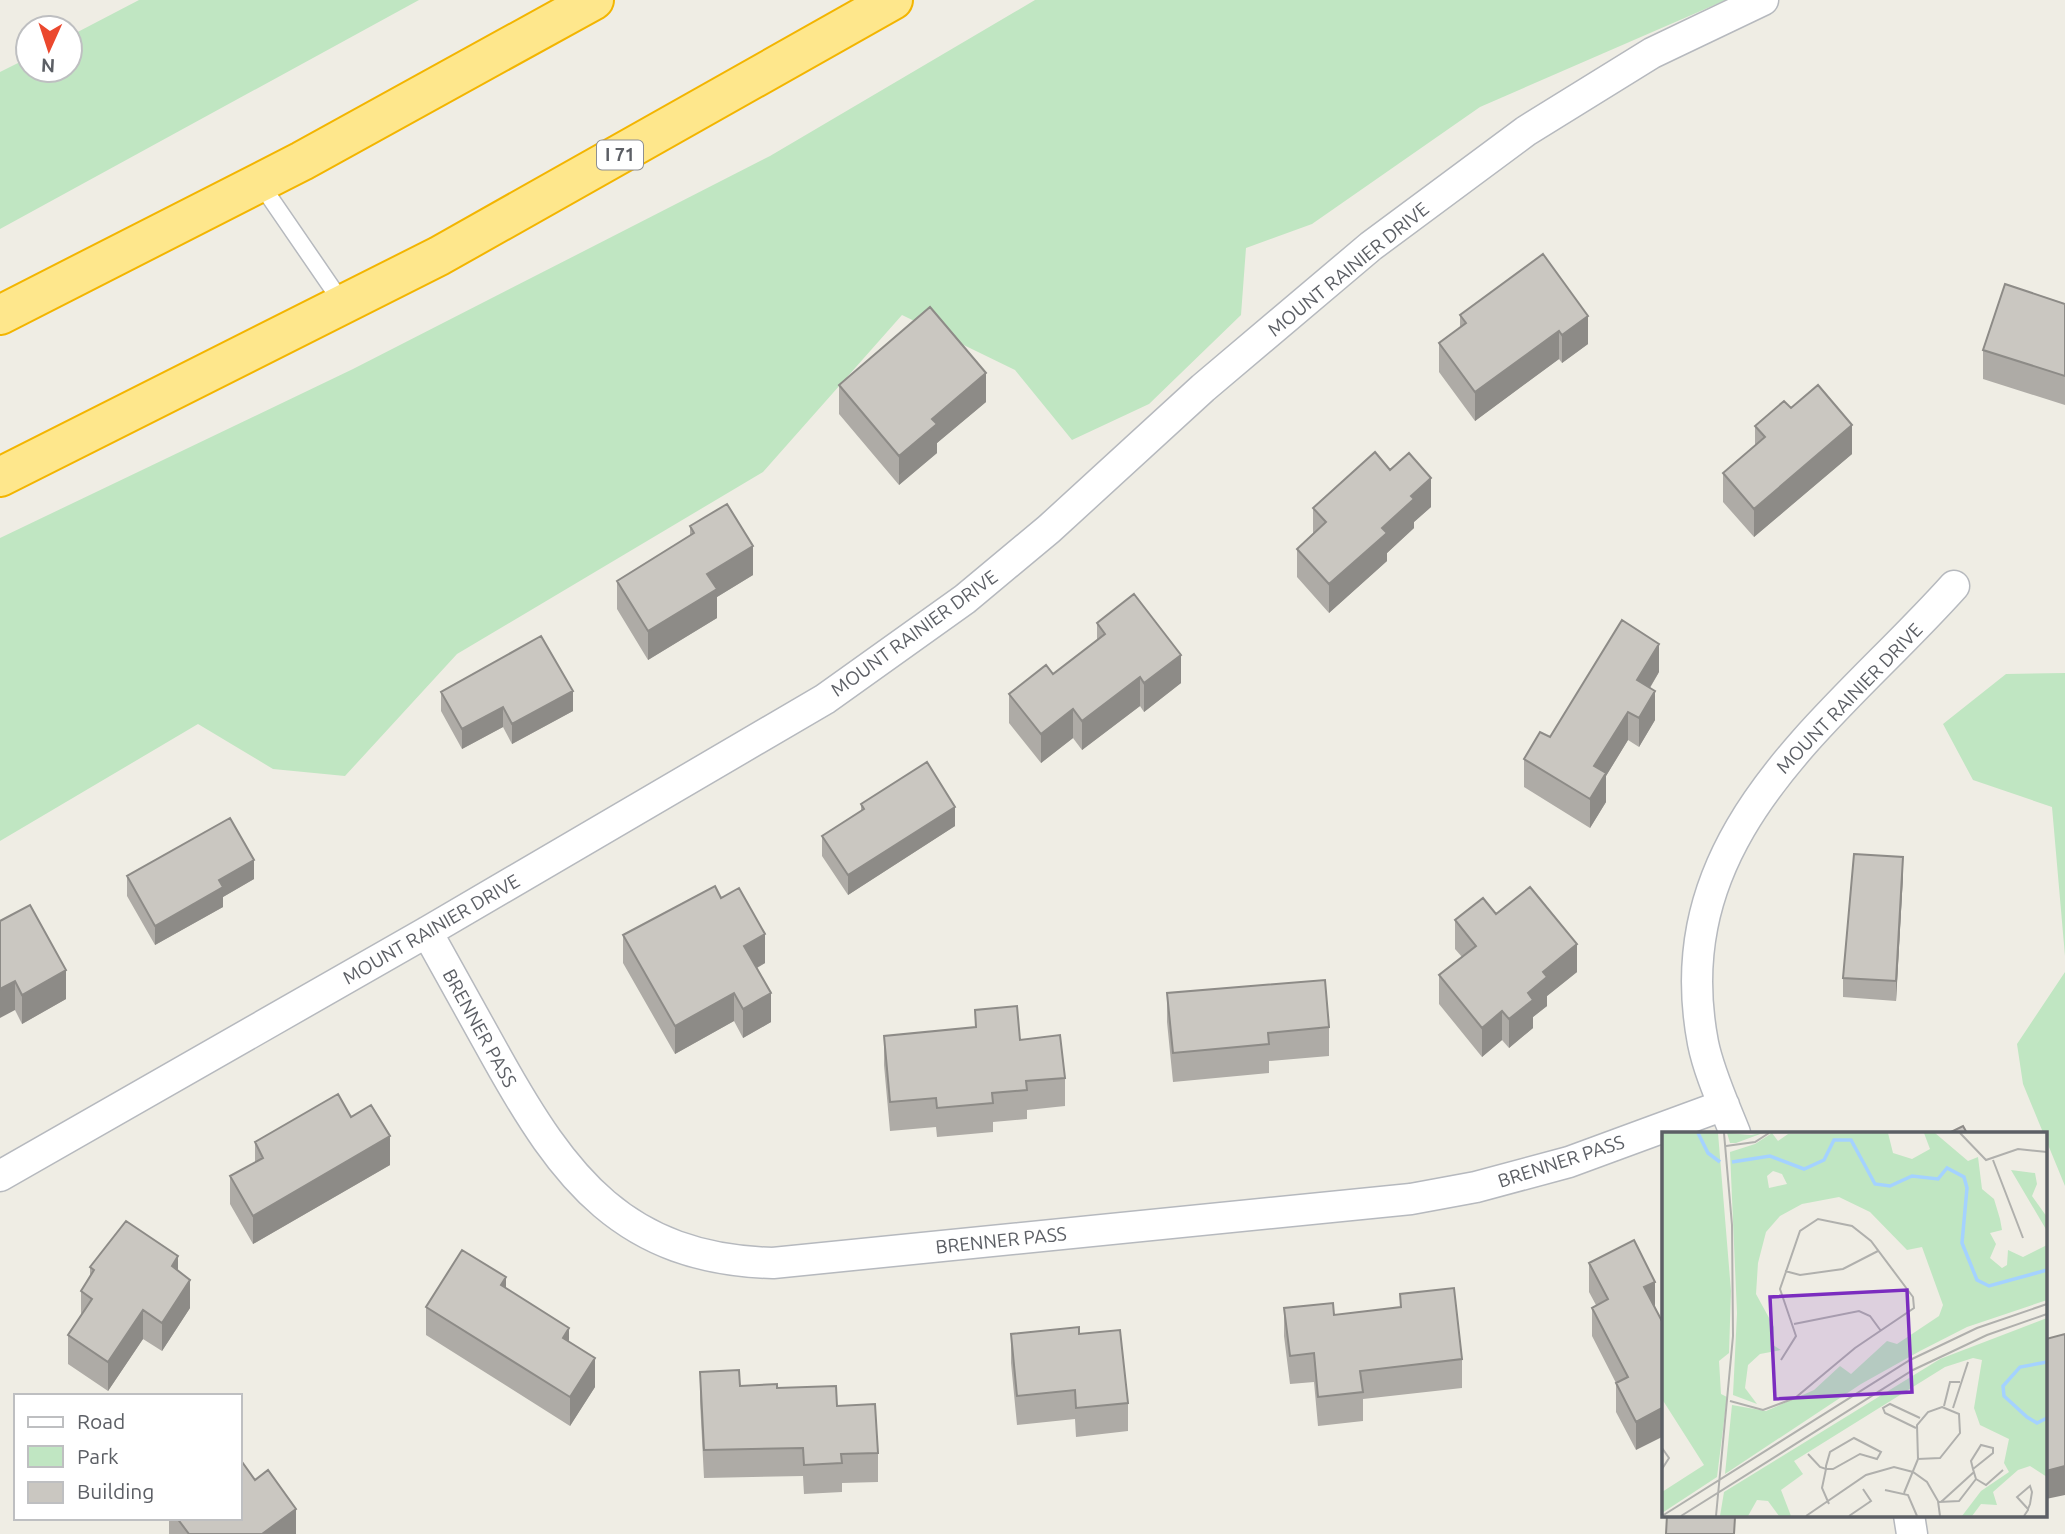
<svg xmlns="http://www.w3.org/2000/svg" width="2065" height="1534" font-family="Ubuntu,sans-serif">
	<rect width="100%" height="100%" fill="#efede4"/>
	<path fill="#c0e6c2" d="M139,0H419L0,229V72L28,58V70H70V36Z
		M1035,0H1726L1480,107L1312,224L1246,248L1241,315L1149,404L1072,440L1015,370L902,315L763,472L457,654L345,776L273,769L198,724L0,841V538L353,369L770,156Z
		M2065,673V956L2052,807L1973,780L1943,724L2006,674Z
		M2065,972V1186L2023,1084L2017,1044Z"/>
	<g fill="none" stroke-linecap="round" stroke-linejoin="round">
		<g stroke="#b6b9be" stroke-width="19">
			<path id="lane" d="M260,183L343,304"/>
		</g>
		<g stroke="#b6b9be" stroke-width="33">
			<path id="street" d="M427,932C450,974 474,1016 497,1058C564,1178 624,1259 773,1263L1411,1199L1476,1187L1569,1162L1724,1105
				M1735,1133C1724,1105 1709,1073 1703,1043C1663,833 1832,722 1954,586
				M0,1176L427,932L825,699L965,599L1049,529L1203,388L1371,246L1526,131L1652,53L1763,0
				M1909,1515L1912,1534"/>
		</g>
		<g stroke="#f3b500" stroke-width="42">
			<path id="highway" d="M0,315L302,161L594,0
				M0,477L439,256L893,0"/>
		</g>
		<use href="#lane" stroke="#fff" stroke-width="16"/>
		<use href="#street" stroke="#fff" stroke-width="30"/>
		<use href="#highway" stroke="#fee78c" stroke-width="38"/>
	</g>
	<path fill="#aeaba6" d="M1543,254L1588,344L1562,363L1559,359L1475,421L1439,372V343L1460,328V315Z
		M2065,304V405L1983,379V350Z
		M839,385L986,402L937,443V453L899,485L839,414Z
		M1791,408L1852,454L1754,537L1723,502V473L1755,446V426Z
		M1390,470L1431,507L1414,522V528L1387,553V561L1329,613L1297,577V549L1313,534V508Z
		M690,526L753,575L717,597V618L648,660L617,609V581L690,536Z
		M1097,623L1181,683L1144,712L1140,706L1082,750L1073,738L1041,763L1009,723V694L1053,674L1097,640Z
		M1659,672L1650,688L1655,720L1639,747L1628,740L1606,776V802L1590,828L1524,787V759L1550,737Z
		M441,692L573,711L512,744L503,727L462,749L441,711Z
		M861,804L955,826L848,895L822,856V836L861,811Z
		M127,876L254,879L223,897V907L155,945L127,896Z
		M1903,876L1896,1001L1843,997V978Z
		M721,898L765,963L757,968L771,1022L743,1038L734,1021L675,1054L623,963V935Z
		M1496,914L1577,972L1547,996V1006L1533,1017V1028L1509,1048L1502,1040L1482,1057L1439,1004V975L1462,957L1455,949V920Z
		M0,921L66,999L22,1024L15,1010Z
		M1167,993L1329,1027V1056L1269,1061V1073L1173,1082L1167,1022Z
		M975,1010L1020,1040L1065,1078V1106L1027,1110V1119L993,1122V1132L937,1137L936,1127L890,1131L884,1065V1036L975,1027Z
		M351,1117L390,1165L253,1244L230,1204V1176L255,1162V1142Z
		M1589,1263L1655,1282L1636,1450L1616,1412V1383L1592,1336V1308L1596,1305L1589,1292Z
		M90,1267L178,1271L190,1308L162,1351L143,1339L108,1391L68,1364V1335L81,1316V1291L90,1276Z
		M506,1288L595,1387L570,1426L426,1335V1307Z
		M1400,1294L1462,1359V1388L1363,1399V1421L1318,1426L1314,1382L1290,1384L1284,1336V1308L1334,1315L1400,1308Z
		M1011,1334H1079L1128,1403V1431L1076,1437L1075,1419L1017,1425L1011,1363Z
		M700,1372L740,1386L777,1388L837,1406L878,1453V1482L842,1483V1492L804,1494L803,1476L704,1478L700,1401Z
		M255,1480L296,1534H169V1518H240Z"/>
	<path fill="#8d8b87" d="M1588,316V344L1562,363V335Z
		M1559,331V359L1475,421V392Z
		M986,373V402L937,443V453L899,485V456L932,419Z
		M1852,425V454L1754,537V509Z
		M1431,478V507L1414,522V528L1387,553V561L1329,613V584L1411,496Z
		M753,546V575L717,597V618L648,660V631L707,574Z
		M1659,644V672L1637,709V680Z
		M1181,655V683L1144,712V683Z
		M1140,677V706L1082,750V721Z
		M573,691V711L512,744V724Z
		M1655,691V720L1639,747V718Z
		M503,707V727L462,749V729Z
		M1073,709V738L1041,763V734Z
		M1628,712V740L1606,776V802L1590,828V799L1594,766Z
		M955,807V826L848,895V875Z
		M1903,857V876L1896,1001V981Z
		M254,860V879L223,897V907L155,945V926L219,880Z
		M765,934V963L744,975V946Z
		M1577,944V972L1547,996V1006L1533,1017V1028L1509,1048V1019L1543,972Z
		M66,970V999L22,1024V995Z
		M15,981V1010L0,1018V989Z
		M734,993V1021L675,1054V1026Z
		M771,993V1022L743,1038V1009Z
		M1502,1011V1040L1482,1057V1028Z
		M390,1136V1165L253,1244V1216Z
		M178,1256V1285L172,1266Z
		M506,1277V1306L501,1285Z
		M190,1280V1308L162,1351V1323Z
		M1655,1282V1311L1644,1287Z
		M143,1310V1339L108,1391V1362Z
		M569,1328V1357L563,1338Z
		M595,1358V1387L570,1426V1397Z
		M1664,1407V1436L1636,1450V1422Z
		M2065,1466V1495L2046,1499V1471Z
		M296,1509V1534H262Z"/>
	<path fill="#cac7c1" stroke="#8d8b87" stroke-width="2" d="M1543,254L1588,316L1562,335L1559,331L1475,392L1439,343L1466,323L1460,315Z
		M2005,284L2065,304V376L1983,350Z
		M930,307L986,373L932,419L937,424L899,456L839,385Z
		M1818,385L1852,425L1754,509L1723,473L1765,437L1755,426L1784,401L1791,408Z
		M1375,452L1390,470L1409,453L1431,478L1411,496L1414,499L1382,528L1387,533L1329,584L1297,549L1326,522L1313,508Z
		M727,504L753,546L707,574L717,589L648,631L617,581L694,533L690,526Z
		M1134,594L1181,655L1144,683L1140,677L1082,721L1073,709L1041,734L1009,694L1046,665L1053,674L1105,634L1097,623Z
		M1622,620L1659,644L1637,680L1655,691L1639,718L1628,712L1594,766L1606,773L1590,799L1524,759L1540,732L1550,737Z
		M541,636L573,691L512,724L503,707L462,729L441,692Z
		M927,762L955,807L848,875L822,836L864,809L861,804Z
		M230,818L254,860L219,880L223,887L155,926L127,876Z
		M1854,854L1903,857L1896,981L1843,978Z
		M715,886L721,898L739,888L765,934L744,946L771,993L743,1009L734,993L675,1026L623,935Z
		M1530,887L1577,944L1543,972L1547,977L1528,993L1533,1000L1509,1019L1502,1011L1482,1028L1439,975L1476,946L1455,920L1483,898L1496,914Z
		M30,905L66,970L22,995L15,981L0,989V921Z
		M1325,980L1329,1027L1268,1033L1269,1044L1173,1053L1167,993Z
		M1017,1006L1020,1040L1060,1035L1065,1078L1026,1081L1027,1090L992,1093L993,1103L937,1108L936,1098L890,1102L884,1036L976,1027L975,1010Z
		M338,1094L351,1117L371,1105L390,1136L253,1216L230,1176L263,1158L255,1142Z
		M1963,1126L1967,1133H1949Z
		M126,1221L178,1256L172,1266L190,1280L162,1323L143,1310L108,1362L68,1335L92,1299L81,1291L94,1270L90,1267Z
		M1634,1240L1655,1282L1644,1287L1664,1325V1407L1636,1422L1616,1383L1628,1377L1592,1308L1608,1299L1589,1263Z
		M462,1250L506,1277L501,1285L569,1328L563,1338L595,1358L570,1397L426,1307Z
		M1454,1288L1462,1359L1360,1371L1363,1392L1318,1397L1314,1353L1290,1356L1284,1308L1333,1303L1334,1315L1401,1307L1400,1294Z
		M1079,1327V1334L1120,1330L1128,1403L1076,1408L1075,1390L1017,1396L1011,1334Z
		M2065,1334V1466L2046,1471V1339Z
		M739,1370L740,1386L777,1384V1388L836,1386L837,1406L875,1404L878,1453L841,1454L842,1463L804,1465L803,1448L704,1450L700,1372Z
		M240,1459L255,1480L268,1470L296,1509L262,1534H189L177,1518H240Z
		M1667,1515H1721V1517H1735L1734,1534H1666Z"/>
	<g text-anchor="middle" stroke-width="5" stroke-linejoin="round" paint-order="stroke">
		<rect fill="#fff" stroke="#8d8f93" stroke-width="2" x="597" y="140.5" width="46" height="29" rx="5"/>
		<g font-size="18" font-weight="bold" fill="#5c5f65">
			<text x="620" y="161">I 71</text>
		</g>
		<g font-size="19" fill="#5c5f65" stroke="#fff">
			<text transform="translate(1348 269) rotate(-39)" y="7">MOUNT RAINIER DRIVE</text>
			<text transform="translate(914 633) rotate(-36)" y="7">MOUNT RAINIER DRIVE</text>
			<text transform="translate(1849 698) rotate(-46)" y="7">MOUNT RAINIER DRIVE</text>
			<text transform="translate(431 929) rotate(-30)" y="7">MOUNT RAINIER DRIVE</text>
			<text transform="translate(480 1028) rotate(61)" y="7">BRENNER PASS</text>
			<text transform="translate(1561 1161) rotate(-18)" y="7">BRENNER PASS</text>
			<text transform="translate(1001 1240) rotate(-6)" y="7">BRENNER PASS</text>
		</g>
	</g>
	<g transform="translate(1662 1132)">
		<rect width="385" height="385" fill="#efede4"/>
		<path d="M0,1H56L69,159L67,221L57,229L59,262L65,265L55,345L0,381V360L42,333L0,267ZM65,1L89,3L101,1L74,11H68ZM110,1L116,9L126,2L226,1L231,21L250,27L268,17L262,1H273L306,29L316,25L320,57L332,67L338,87L340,98L328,101L334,112L328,126L340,136L345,133L346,118L361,125L385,113V168L305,195L258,219L199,252L63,342L70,273L104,279L152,258L178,234L189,242L225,209L235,212L277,184L281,173L260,115L245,118L208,80L177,65L140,72L118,84L104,100L96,131L94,162L112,195L111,213L119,218L98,222L86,233L83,256L95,272L71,263L75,181L68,20L93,12ZM111,39L120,42L125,52L107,56L105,44ZM349,38L373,41L375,52L370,64L385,85V99ZM385,186V345L368,334L356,338L331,360L335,373L319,372L310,384H300L319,359L347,340L342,331L347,307L318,293L312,276L320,228L311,226L283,235L132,329L141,342L119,358L129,384H117L106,369L95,368L86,384H58L62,360L278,227Z" fill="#c0e6c2" fill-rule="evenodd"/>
		<path fill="none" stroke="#a4d2ff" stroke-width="3.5" d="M36,1L46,21L58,30M70,30L108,24L142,37L162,28L172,8H189L213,52L228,54L250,44L276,47L285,36L302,45L305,56L300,111L315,148L327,154L385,138M385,230L358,235L341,254L342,264L365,285L375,291L385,286"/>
		<path fill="none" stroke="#b0b0ad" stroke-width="2" d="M298,1L324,28L356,17L385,20M64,14L93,10L107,1M331,28L361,106M123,139L138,143L181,137L216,119M132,192L197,179L208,184L219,199M68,269L101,278L133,266L193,216L252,176L251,165L209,109L190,94L156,87L138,99L118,157L134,204L119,228M282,274L288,250H298M280,275L297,282L298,301L278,326L256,327L255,293L266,280ZM291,276L306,230M254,296L223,281L221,276L228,272L258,286M0,316L7,326L0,337M146,322L158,335L164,337H171L198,322L215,327L219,320L192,306L168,320L164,334V337L160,356L167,372M311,337L309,329L319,313L331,316V321L311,337L314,347M314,347L324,353L341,338M223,358L246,363L255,384M242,361L256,327M277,370L297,369L314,347M279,370L312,340M0,384L248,228L315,196L385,172M19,384L251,238L325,203L385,182M54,384L71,204L70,93L62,1M144,384L204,343L232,335L251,340L265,350L276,369L278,384M187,384L209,369L201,357M362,384L366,378V377L368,372L370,360L368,354L355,365L366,377"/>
		<path fill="#7b2cbf" fill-opacity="0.15" stroke="#7b2cbf" stroke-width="3.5" d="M245,158L250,260L113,267L108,165Z"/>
		<rect width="385" height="385" fill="none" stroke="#5c5f65" stroke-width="3.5"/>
	</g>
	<rect x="14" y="1394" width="228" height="126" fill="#ffffff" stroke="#bebfc1" stroke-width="2"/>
	<rect x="28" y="1417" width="35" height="10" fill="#ffffff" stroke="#bebfc1" stroke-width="2"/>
	<text x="77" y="1429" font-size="21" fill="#5c5f65">Road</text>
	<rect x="28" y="1446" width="35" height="21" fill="#c0e6c2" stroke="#bebfc1" stroke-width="2"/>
	<text x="77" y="1464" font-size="21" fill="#5c5f65">Park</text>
	<rect x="28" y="1482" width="35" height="21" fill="#cac7c1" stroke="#bebfc1" stroke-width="2"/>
	<text x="77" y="1499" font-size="21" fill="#5c5f65">Building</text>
	<g transform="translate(49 49) rotate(183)"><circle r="33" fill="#ffffff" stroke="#bebfc1" stroke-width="2"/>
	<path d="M0-5L12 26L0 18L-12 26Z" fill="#eb482e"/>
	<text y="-10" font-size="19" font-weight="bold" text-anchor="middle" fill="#5c5f65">N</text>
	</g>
</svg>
